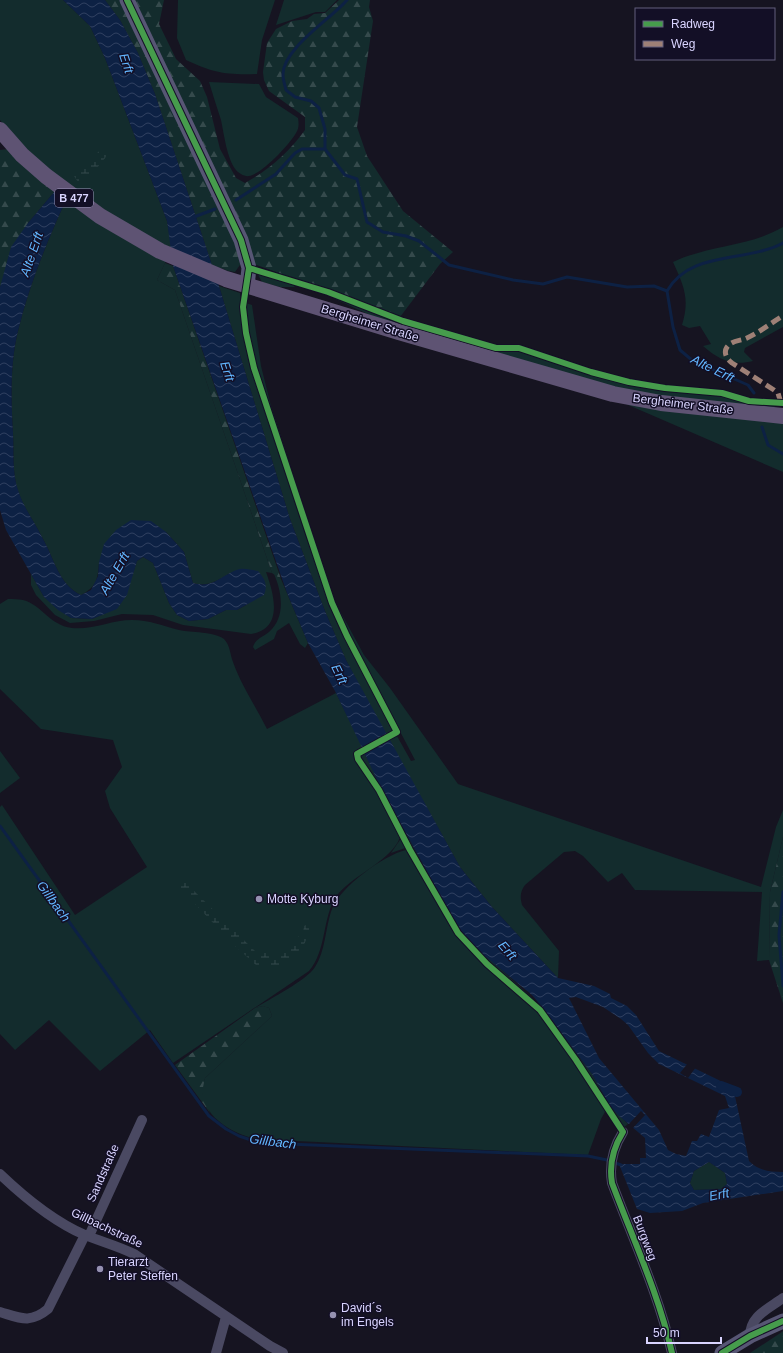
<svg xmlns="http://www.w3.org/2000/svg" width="783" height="1353" font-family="Helvetica,sans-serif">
	<defs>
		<pattern id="forest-firs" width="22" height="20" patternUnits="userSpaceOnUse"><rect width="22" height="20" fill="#132c2d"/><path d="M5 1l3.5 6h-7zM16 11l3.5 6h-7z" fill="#354a4c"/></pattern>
		<pattern id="wetland-marsh" width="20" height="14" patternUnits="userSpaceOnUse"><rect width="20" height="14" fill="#132c2d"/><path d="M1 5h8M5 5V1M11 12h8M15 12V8" fill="none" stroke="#354a4c"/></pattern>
		<pattern id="water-waves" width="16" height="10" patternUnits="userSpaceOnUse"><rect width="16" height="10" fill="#0d2144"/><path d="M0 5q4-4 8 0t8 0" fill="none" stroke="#304060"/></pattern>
	</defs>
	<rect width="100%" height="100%" fill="#161421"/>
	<path fill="#132c2d" d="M0,0H63L90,26L105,58L167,221L172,251L135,231L49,171L6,128L0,120Z
		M178,0H275L262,40L257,74C226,75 214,73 186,60L177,38Z
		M284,0H337L325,12H316L276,25Z
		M209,82L259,84L266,97L298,118C299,124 299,128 296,133C290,144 262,174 249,176C245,177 238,173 236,170C227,159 224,134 221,120C217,108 213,95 209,82Z
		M66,200L166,261L157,280L175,290L272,573L266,572C274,594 284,629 251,634L183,625L153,615L122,614L94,621L70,623L55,615L36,595L31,585V574L44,597L71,618L92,619L106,613L132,576L137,561L143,557L153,563L169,603L177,615L189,621L208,619L226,610H237L248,604L230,573C217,581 208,587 193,583L184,552L166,532L99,562C98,578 97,587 81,595C59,585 54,558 43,539C35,522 24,509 18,491C12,472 14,453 13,433C11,400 10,364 18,331C29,285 47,242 66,200Z
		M783,227V327L745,348L744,352L753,361C733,366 719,360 703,346L711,344L700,326L689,328L682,325C690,299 684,286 673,262C708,245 749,247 783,227Z
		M239,258L242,262L235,272L224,270Z
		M257,273L293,285L295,287H280L262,282Z
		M219,286L240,293L244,334L252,369L306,537L330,602L345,637L394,731L386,735L346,660L325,611L290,519Z
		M334,297L397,321L394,324L383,321L333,298Z
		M246,303L252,305L261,366L271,406L334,600L364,655L390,688L458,784L761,887L776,827L783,810V837L770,892L769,960L757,961L762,892L635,890L622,873L608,882L583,856L575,851L564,852L525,885C520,892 520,897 522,905L559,951L558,978L492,907L460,867L389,740L397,736L411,761L415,760L349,634L334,600L256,366L248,333Z
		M407,324L497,350L514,349L619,382L641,387L662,391L720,395L748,402L775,405L774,409L638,395L409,328Z
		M626,404L783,421V472Z
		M274,574L281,579L308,643L305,648L300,644L289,623L277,631L274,639L255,650L253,647C255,639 263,637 269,632C286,617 282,592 274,574Z
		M8,599C13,599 18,599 23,600C42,605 49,625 72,628C93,630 112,620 132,620C149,620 163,626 179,630C192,633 213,631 224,639C230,645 230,654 233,662C241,685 256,707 267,729L336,693L363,748L355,753L357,761L378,789L401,834C396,859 350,876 336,897C322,918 327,950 309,971L173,1063L150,1030L100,1071L49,1020L15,1050L0,1034V807L2,805L75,915L147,867L110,808L105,791L122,767L113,740L41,729L0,689V604Z
		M0,751L20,778L0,793Z
		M364,752L402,826L445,904L463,934L543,1008L592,1074L610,1106L628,1124L623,1128L584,1068L542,1010L486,962L459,932L422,869L380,790L362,764L361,755Z
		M402,837L408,847L391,853Z
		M406,850H409C428,883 444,920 470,948C491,971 518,988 539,1012C565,1042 583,1078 606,1110L601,1119L588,1155L255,1139C233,1133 206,1119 202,1093C201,1089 204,1082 205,1078L272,1016L269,1008L263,1006L255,1008C270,999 307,980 315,967C326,950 325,928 332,909C340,887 384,855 406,850Z
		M709,1162L725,1173L727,1184L721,1189L694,1190L690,1183L694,1171Z"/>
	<path fill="url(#forest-firs)" d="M105,0H121L228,220L239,258C234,273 223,270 212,265L155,94L138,53L120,20Z
		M130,0H164L159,24L176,59L200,81L207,97L220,149L236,178L245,183C268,171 290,151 305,130V117L269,91L264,80L263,72L267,43L276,29L292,21L307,19L314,14L325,13L339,0H370L369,7L373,21L357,127L367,156L403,211L453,252L440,264L400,317L254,264Z
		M8,149L55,191L28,223L0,287V150Z
		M165,263L173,266L281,579L272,573L175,290L157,280Z
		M783,837V1003L769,960L770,892Z
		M263,1006L269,1008L272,1016L205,1078L202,1092L210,1113L175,1065L255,1008Z
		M783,1331V1353H750L782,1332Z"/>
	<path fill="url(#wetland-marsh)" d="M105,146L110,149V152C103,160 88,182 78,182L74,176L78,170Z
		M182,879L256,952L278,953L303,933L304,926L308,924L312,929L302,948L281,965H256L234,945L180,888L179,883Z"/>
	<path fill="url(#water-waves)" fill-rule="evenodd" d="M63,0H105L120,20L138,53L155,94L219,286L290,519L325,611L346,660L460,867L492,907L558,978L594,986L610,994L611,998L627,1006L636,1015L659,1051L733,1087L749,1161C759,1171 770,1172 783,1172V1191L703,1203L682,1211L650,1213L637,1209L619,1164H640V1158H646L645,1138L618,1115L610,1106L592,1074L543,1008L532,995L480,952L463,934L445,904L381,788L335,691L308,643L287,593L173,266L167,221L105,58L90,26ZM576,997L603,1007L621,1019L628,1025L648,1053L659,1064L725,1096L729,1108L719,1110L709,1137L701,1134L697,1141H692L686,1156L676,1154L668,1150L659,1130L599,1058L569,998ZM709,1162L725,1173L727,1184L721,1189L694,1190L690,1183L694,1171Z
		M55,191L66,200C47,242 29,285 18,331C10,364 11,400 13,433C14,452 12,472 18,490C24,509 35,522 43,539C54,558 59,585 81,595L91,590L98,576L99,562L104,544L116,530L131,520L151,521L166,532L184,552L193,583C215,589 221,574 240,569C245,568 253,570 258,571C265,579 268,585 264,595L237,610H226L208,619L189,621L177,615L169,603L153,563L143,557L137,561L127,595L117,609L92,619L71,618L58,610L44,597L6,530L0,510V287L11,247L28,223Z"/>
	<path fill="#161421" d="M688,1063L696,1067L688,1078L680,1073Z
		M641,1111L645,1115L632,1129L628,1125Z"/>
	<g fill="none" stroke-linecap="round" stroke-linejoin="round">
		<path stroke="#0d2144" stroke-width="3" d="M347,0C331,19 282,49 283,75C283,80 285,85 286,90L295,97L311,101L319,108L325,129V149L345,175L357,179L367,222L383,232L406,236L419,241L449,265L513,280L543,284L567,277L627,287L654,286L667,291
			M236,200L276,174L295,153L302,149H325
			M194,217L215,209
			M667,291L673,327L680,350L693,361L748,385L754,393
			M667,291C690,250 745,263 783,243
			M762,427L768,445L783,454
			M0,826L209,1116L226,1129L239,1136L254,1141L288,1144L588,1156L607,1160L621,1165
			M783,892L779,935L783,986"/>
		<path stroke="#0d2144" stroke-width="10" d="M721,1086L737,1092"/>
		<path stroke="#4a4962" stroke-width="10" d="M623,1132C613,1148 609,1165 612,1183C633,1239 659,1295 672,1353
			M0,1174C23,1196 55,1222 85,1235C102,1242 118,1246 134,1254L270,1346L283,1353
			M89,1236L142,1120
			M0,1312C20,1318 30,1324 48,1309L85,1235
			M750,1336C750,1316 768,1309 783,1298
			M216,1353L226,1317"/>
		<path stroke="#575674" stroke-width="15" d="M127,0L241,240L249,268L247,286
			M722,1353L750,1336L783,1321"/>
		<path stroke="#5e5373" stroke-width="16" d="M0,130L22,155L46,176L100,216L160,251L226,279L399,332L613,394L661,403L783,416"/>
		<path stroke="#9e8076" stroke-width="5" stroke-dasharray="10 5" stroke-linecap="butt" d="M781,403L778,393L774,390L732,363C727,359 723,353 727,347C732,340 741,341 747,338C760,332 771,323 783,316"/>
		<g stroke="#130f26" stroke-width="8">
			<path id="cycleway" d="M127,0L241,240L249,268L243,307L246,333L254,368L332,603L347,636L397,732L357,754L358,759L379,790L410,850L458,933L487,964L540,1010L576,1060L623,1132C613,1148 609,1165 612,1183C633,1239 659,1295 672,1353
				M249,268L328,292L403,321L496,348H519L591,372L629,382L665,388L722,393L749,401L783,403
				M722,1353L750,1336L783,1321"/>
		</g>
		<use href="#cycleway" stroke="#469c4c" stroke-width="6"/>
	</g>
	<g fill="#9591b1" stroke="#130f26" stroke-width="1.5">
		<circle cx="259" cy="899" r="4"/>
		<circle cx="100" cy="1269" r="4"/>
		<circle cx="333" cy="1315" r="4"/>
	</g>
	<g text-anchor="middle" stroke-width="3" stroke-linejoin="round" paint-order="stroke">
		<rect fill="#130f26" stroke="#9e99be" stroke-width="1" x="55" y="189" width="38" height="18" rx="3"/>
		<g font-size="11" font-weight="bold" fill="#d9d4ff">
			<text x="74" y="202">B 477</text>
		</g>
		<g font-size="12" fill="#d9d4ff" stroke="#130f26">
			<text transform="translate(370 323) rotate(17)" y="4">Bergheimer Straße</text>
			<text transform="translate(683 404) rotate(7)" y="4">Bergheimer Straße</text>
			<text transform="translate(103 1173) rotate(-66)" y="4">Sandstraße</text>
			<text transform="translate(107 1228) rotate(25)" y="4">Gillbachstraße</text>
			<text transform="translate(645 1238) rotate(69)" y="4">Burgweg</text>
		</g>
		<g font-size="12" fill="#d9d4ff" stroke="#130f26" text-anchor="start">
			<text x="267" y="903">Motte Kyburg</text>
			<text x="108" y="1266">Tierarzt<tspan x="108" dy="14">Peter Steffen</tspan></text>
			<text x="341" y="1312">David´s<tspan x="341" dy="14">im Engels</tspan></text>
		</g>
		<g font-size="13" font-style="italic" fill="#62b6ff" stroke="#130f26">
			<text transform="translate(127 63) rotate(72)" y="5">Erft</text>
			<text transform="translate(31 254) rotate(-71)" y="5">Alte Erft</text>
			<text transform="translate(713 368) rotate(26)" y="5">Alte Erft</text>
			<text transform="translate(228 371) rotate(72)" y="5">Erft</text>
			<text transform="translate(114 573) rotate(-60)" y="5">Alte Erft</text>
			<text transform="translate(340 674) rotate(64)" y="5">Erft</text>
			<text transform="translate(54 901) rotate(54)" y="5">Gillbach</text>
			<text transform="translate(508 950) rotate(49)" y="5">Erft</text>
			<text transform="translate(273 1141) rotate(7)" y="5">Gillbach</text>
			<text transform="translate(719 1194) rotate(-11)" y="5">Erft</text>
		</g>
	</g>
	<rect x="635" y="8" width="140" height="52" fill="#130f26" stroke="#625e7d"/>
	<rect x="643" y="21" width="20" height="6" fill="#469c4c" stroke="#625e7d"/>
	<text x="671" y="28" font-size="12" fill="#d9d4ff">Radweg</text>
	<rect x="643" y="41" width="20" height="6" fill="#9e8076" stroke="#625e7d"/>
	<text x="671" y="48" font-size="12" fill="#d9d4ff">Weg</text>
	<path d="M647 1337v6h74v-6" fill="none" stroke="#d9d4ff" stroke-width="2"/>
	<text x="653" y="1337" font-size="12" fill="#d9d4ff" stroke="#130f26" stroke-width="3" paint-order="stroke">50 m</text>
</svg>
